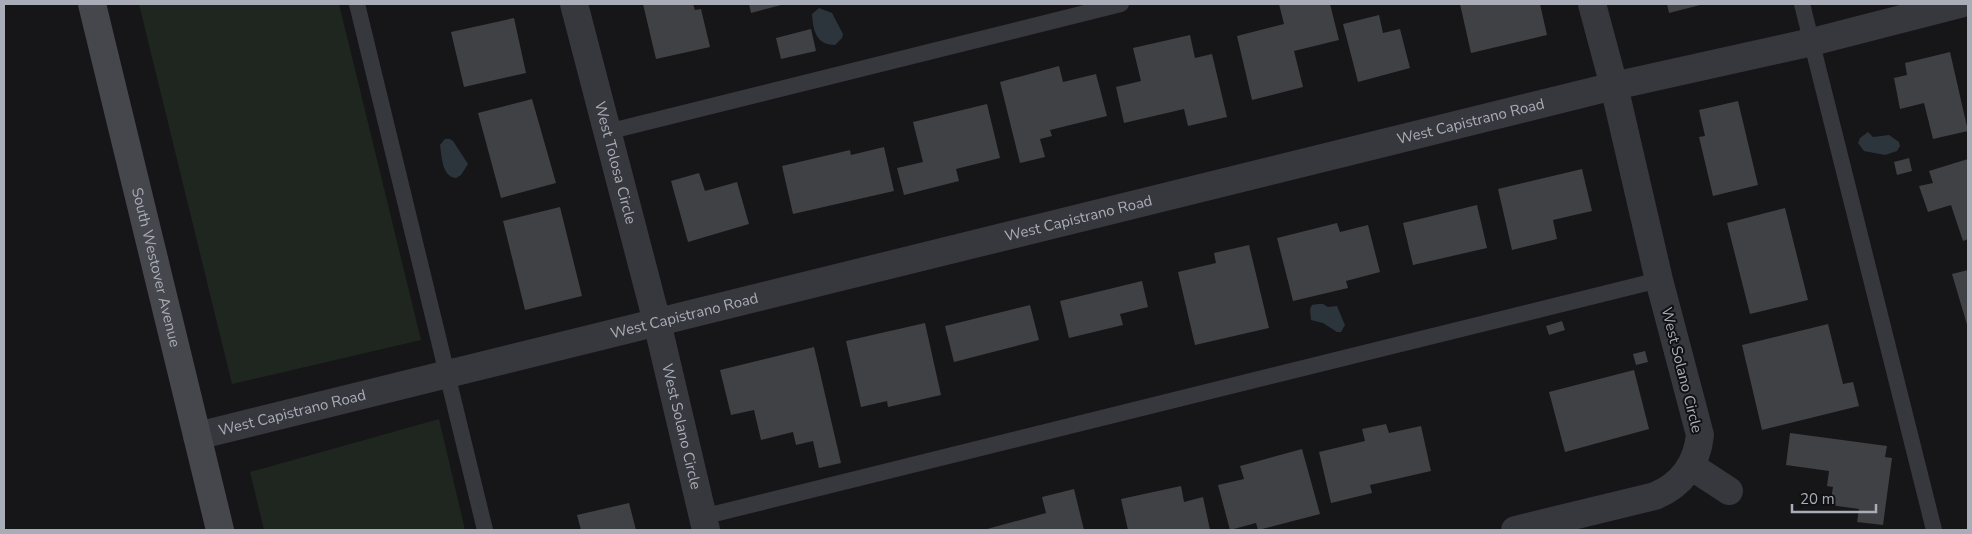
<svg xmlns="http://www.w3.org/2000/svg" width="1972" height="534" font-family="'Nunito Sans',sans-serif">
	<rect width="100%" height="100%" fill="#161618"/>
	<path fill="#1e261f" d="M139,4H339L421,340L232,384Z
		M439,419L465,530H264L250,472Z"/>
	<path fill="#2c353c" d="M819,8L832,13L843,34L842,38L835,45C816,45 813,30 812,14Z
		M1868,132L1873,137L1889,135L1899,142L1900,146L1897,151L1885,155L1864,151L1858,143L1860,138Z
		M445,139H450L453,141L468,164L461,175L456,178C442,177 442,157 440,145Z
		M1318,304H1323L1328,307L1337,306L1345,325L1341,332H1337L1323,323L1311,320L1310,309L1312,305Z"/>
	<path fill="#404145" d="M643,4H693L695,10L701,9L710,47L656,59Z
		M749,4H785L751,13Z
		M1279,4H1330L1339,40L1294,51L1303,87L1252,100L1237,36L1284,24Z
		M1460,4H1540L1547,35L1471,53Z
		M1667,4H1704L1669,13Z
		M1379,15L1383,33L1400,29L1410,68L1358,82L1343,24Z
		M514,18L526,73L464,87L451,32Z
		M811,29L816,51L781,59L776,38Z
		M1190,35L1195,58L1212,54L1227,117L1188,126L1184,109L1124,123L1116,87L1141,81L1133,48Z
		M1950,52L1968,131L1933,139L1924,103L1900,109L1894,78L1907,75L1905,63Z
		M1059,66L1063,82L1096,74L1107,116L1050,130L1052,136L1040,139L1045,157L1020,163L1000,82Z
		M532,99L556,183L501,198L478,113Z
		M1738,101L1758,185L1713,196L1699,137L1705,136L1699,110Z
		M987,104L1000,158L956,169L959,181L904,195L897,168L923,162L913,122Z
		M884,147L894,191L793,214L782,166L850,150L851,155Z
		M1909,158L1912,171L1897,175L1894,162Z
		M1968,159V239L1963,241L1951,205L1928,212L1919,186L1933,183L1929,171Z
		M1582,169L1592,211L1553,220L1557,239L1512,250L1498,189Z
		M699,173L705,191L737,182L749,224L688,242L671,181Z
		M1477,205L1487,248L1413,265L1403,223Z
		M560,207L582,296L525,310L503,221Z
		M1785,208L1808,300L1750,314L1727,223Z
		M1337,223L1340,232L1368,225L1380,272L1346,281L1348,288L1293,301L1277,238Z
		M1249,245L1269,328L1195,345L1178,272L1216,263L1214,253Z
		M1968,270V328L1952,274Z
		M1142,281L1148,307L1120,314L1123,325L1069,338L1060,301Z
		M1030,305L1039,340L954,362L945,326Z
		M1562,321L1565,330L1549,335L1546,326Z
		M925,323L941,395L888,407L887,401L861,407L846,341Z
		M1828,324L1843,384L1853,382L1859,406L1762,430L1742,345Z
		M814,347L841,463L819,468L813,441L796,445L793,432L761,440L754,410L731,415L720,370Z
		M1645,351L1648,362L1636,365L1633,354Z
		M1634,370L1649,429L1565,452L1549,392Z
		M1386,424L1389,433L1421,426L1431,471L1370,485L1372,493L1331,503L1319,452L1365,441L1362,429Z
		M1790,433L1887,446L1885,457L1892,458L1883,525L1857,522L1859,509L1830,505L1833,487L1827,486L1829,471L1786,465Z
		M1302,449L1320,514L1258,530L1256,523L1230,530L1218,485L1244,479L1240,466Z
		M1181,486L1184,502L1203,497L1210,530H1128L1121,499Z
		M1074,489L1084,530H988L987,529L1046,513L1042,497Z
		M629,503L636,530H581L577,515Z"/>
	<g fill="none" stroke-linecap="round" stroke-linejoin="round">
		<path stroke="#37383d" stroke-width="16" d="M357,4L485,530
			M1802,4L1934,530
			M607,132L1121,4
			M702,517L1659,280"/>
		<g stroke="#37383d" stroke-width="28">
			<path id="s1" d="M574,4L657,322L706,530"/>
			<path id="s2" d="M197,436L1614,86L1812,42L1960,4"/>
			<path d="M1691,466L1729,491"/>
			<path d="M1515,530L1655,496C1682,485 1697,463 1700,435L1659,280L1614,86L1592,4"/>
		</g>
		<path stroke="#45474d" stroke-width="28" id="s3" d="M92,4L220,530"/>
	</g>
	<g text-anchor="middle" stroke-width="4" stroke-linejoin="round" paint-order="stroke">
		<g font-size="15" fill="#a8adb8" stroke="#111113">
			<text dy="5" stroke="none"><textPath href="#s2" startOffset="1312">West Capistrano Road</textPath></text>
			<text dy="5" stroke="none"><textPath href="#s1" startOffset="164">West Tolosa Circle</textPath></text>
			<text dy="5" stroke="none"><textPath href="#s2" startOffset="908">West Capistrano Road</textPath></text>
			<text dy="5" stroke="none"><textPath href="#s3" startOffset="271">South Westover Avenue</textPath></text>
			<text dy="5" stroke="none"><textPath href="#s2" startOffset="502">West Capistrano Road</textPath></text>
			<text transform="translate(1682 370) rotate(76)" y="5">West Solano Circle</text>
			<text dy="5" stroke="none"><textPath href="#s2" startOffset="98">West Capistrano Road</textPath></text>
			<text dy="5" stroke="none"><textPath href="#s1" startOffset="436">West Solano Circle</textPath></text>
		</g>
	</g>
	<rect width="1972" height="534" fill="none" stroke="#a8adb8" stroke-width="10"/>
	<path d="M1792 504v8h84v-8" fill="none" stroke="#a8adb8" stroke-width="2.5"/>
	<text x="1800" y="504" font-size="15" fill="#a8adb8" stroke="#111113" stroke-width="4" paint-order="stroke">20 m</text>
</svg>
